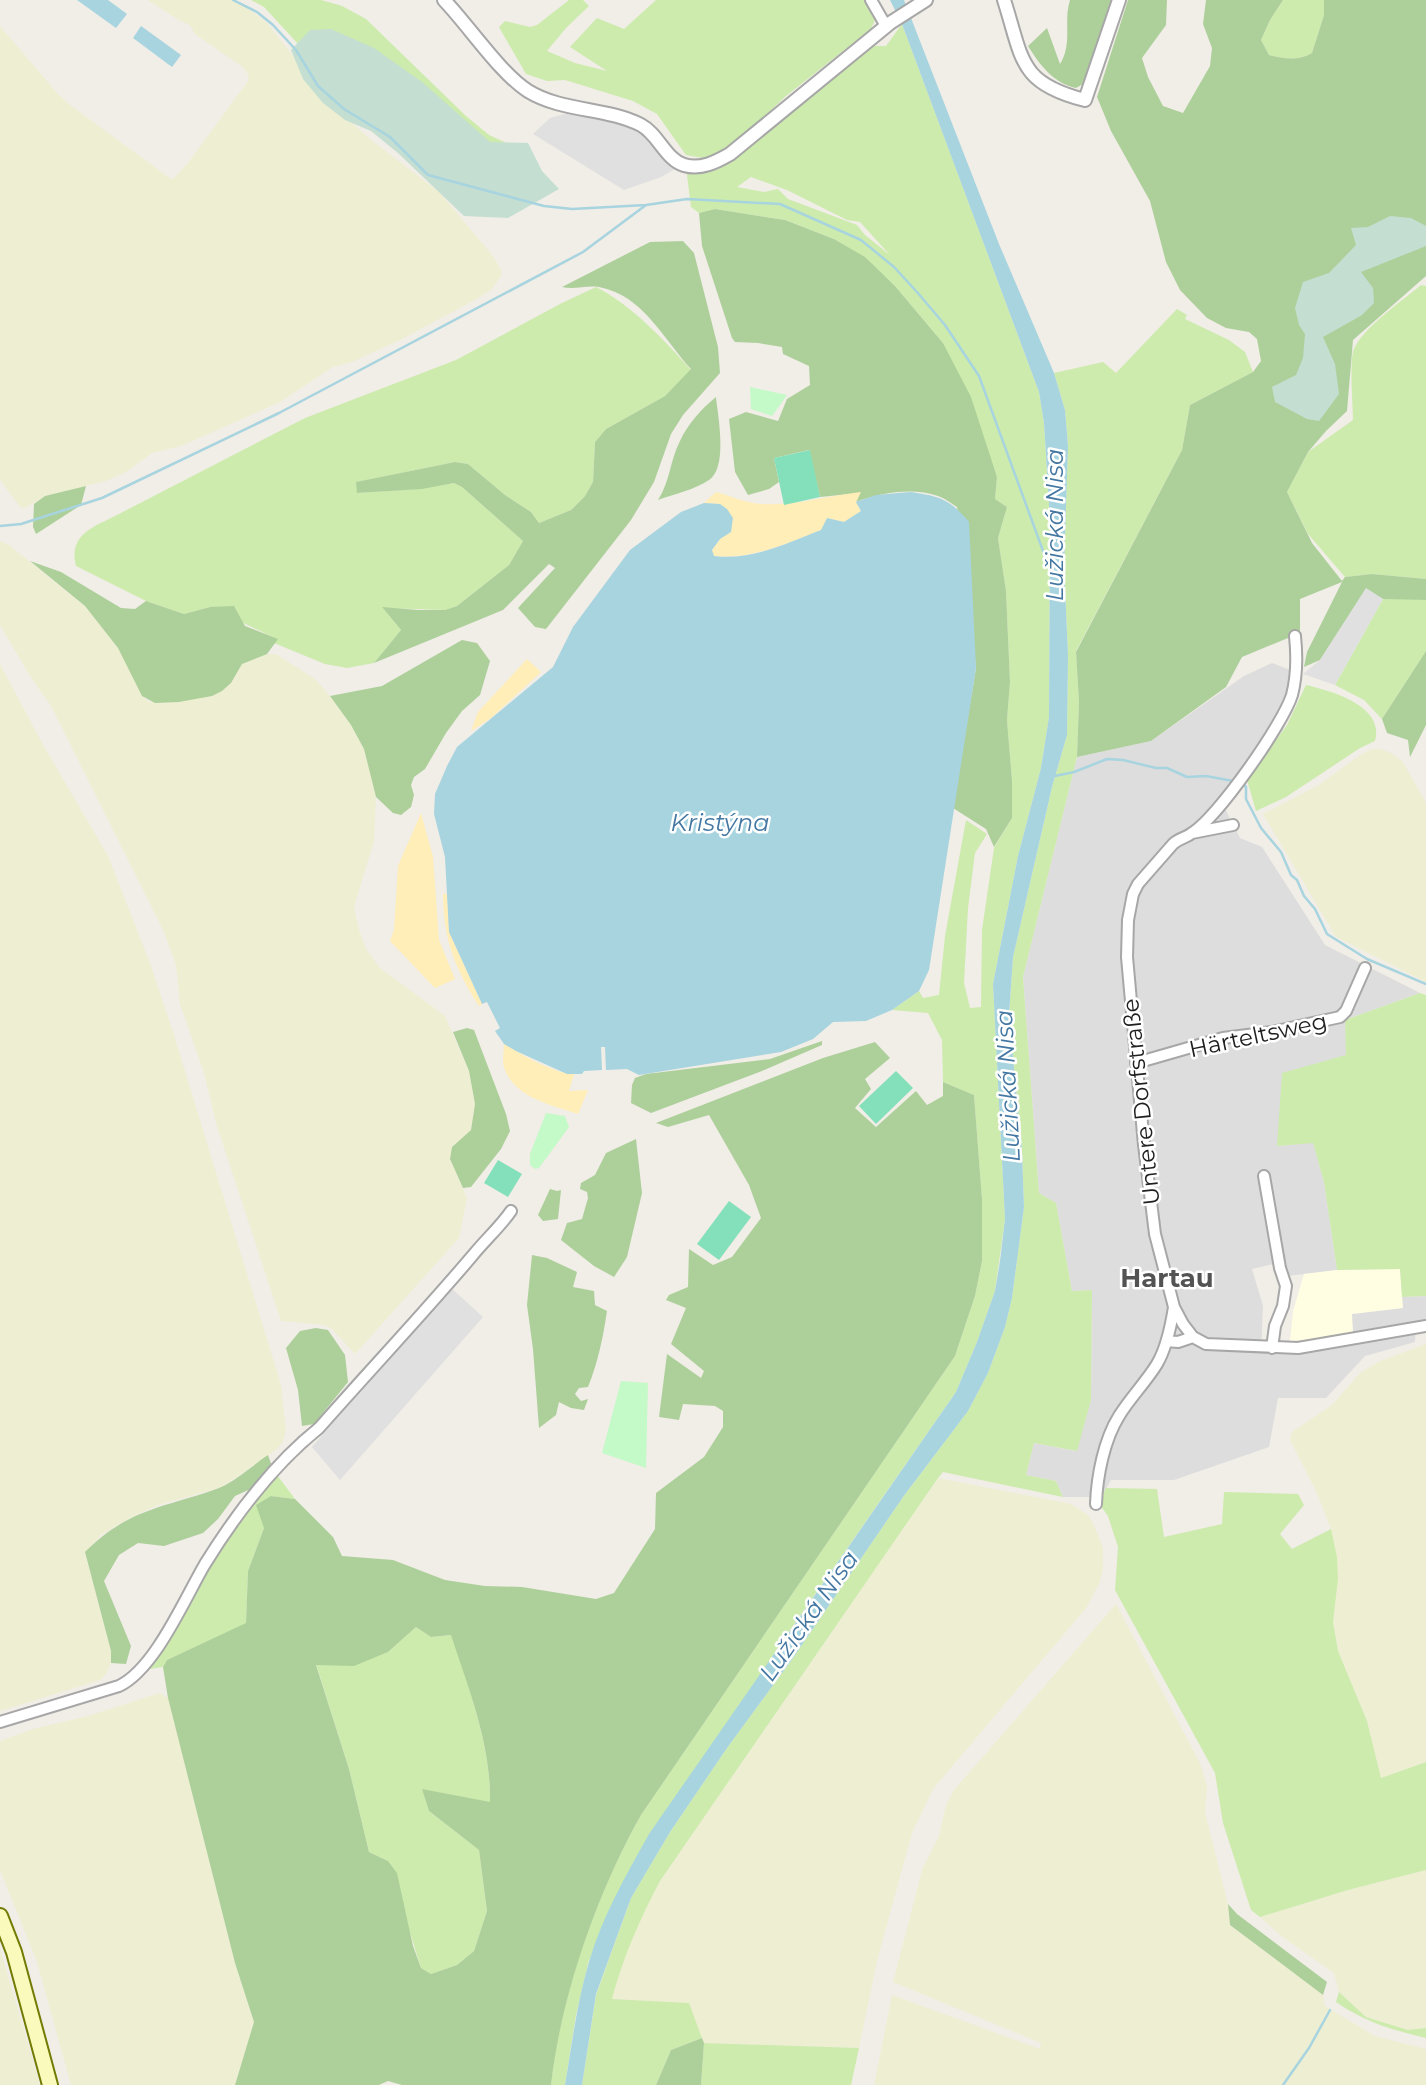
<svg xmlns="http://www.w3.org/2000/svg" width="1426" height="2085" font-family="Montserrat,sans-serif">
	<rect width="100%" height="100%" fill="#f1ede7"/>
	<path fill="#dedddd" d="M1272,663L1293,671L1283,707L1220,799L1240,838L1262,847L1325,945L1420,993L1345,1020L1347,1055L1278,1146L1313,1142L1324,1182L1337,1270L1287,1276L1282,1262L1252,1269L1263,1306L1261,1351L1354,1342L1351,1314L1402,1308V1297L1426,1296V1320L1416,1322L1415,1342L1365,1356L1326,1398H1278L1269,1447L1174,1480H1111L1101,1497H1063L1056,1481L1026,1475L1034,1443L1076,1451L1091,1400L1092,1290L1072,1291L1056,1203L1039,1193L1023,977L1077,757L1151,741L1244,676Z"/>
	<path fill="#fffee2" d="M1400,1269L1403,1308L1352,1314L1353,1333L1321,1339L1290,1341L1293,1311L1304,1274L1337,1270Z"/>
	<path fill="#eeefd2" d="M148,0H236L248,8L268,24L293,56L350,121L371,140L439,192L493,256L501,270V276L491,290L473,301L402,339L352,362L333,367L280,402L181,446L152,453L126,472L106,481L45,496L25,508H21L0,480V26L58,94L70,105L171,179L174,178L188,163L248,81L249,76L244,68L195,34L190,25L177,19Z
		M0,541L9,545L85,606L118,648L142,696L149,702H179L231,683L242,664L267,654H276L315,679L330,696L351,725L364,749L376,797L374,841L354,907L359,930L366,949L380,968L445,1016L469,1071L475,1104L471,1130L452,1147L450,1159L467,1198L459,1238L355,1354L332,1329L325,1325L281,1321L216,1123L204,1073L180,1004L176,965L164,932L51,706L30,676L0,625Z
		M0,664L42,743L108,856L150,963L173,1032L281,1385L286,1430L283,1441L277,1449L222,1487L158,1505L126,1520L101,1535L85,1553L111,1651V1663L106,1674L100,1680L0,1711Z
		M1372,749H1381L1391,753L1403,762L1426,803V982L1336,937L1263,814L1319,785L1360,755Z
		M1426,1344V1762L1381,1778L1367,1721L1338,1651L1333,1622L1331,1529L1316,1491L1290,1440L1292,1432L1332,1405L1360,1373L1378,1362Z
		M938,1478L1071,1504L1088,1515L1094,1525L1103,1548V1569L1099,1584L1086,1608L933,1789L912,1833L877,1961L859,2048L704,2043L688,2003L612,1999L621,1965L639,1921L660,1881Z
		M1116,1604L1200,1763L1207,1787L1205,1812L1228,1904L1230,1925L1323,1995L1325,2006L1375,2036L1426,2049V2085H874L892,1995L1040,2049L1041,2043L893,1982L923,1867L939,1836L946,1805L954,1790Z
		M160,1693L168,1698L235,1963L254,2022L235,2085H71L37,1962L0,1870V1741L33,1729L88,1716Z
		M1426,1870V2028L1408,2030L1366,2017L1339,1992L1334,1973L1281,1936L1260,1917L1348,1890Z
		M0,1949L40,2085H0Z"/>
	<path fill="#cdebad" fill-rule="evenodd" d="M251,0H321L342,6L366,19L466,116L489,135L520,149L536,167L300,46L264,7Z
		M569,0H583L589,6L566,28L547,51L575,63L607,71L570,47L597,18L624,29L656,0H868L875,20L871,29L786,96L753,127L719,154L703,158L686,155L657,114L633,101L565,80L547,81L526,74L499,27L505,21L530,27L537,25Z
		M1283,0H1324V15L1312,53C1299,61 1284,59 1269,55L1261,40L1270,20Z
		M902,24L1039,392L1044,423L1050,520L1049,717L1041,768L1018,856L993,984L1005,1219L995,1291L977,1342L956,1392L779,1646L589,1960L576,2015L565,2085H551C560,1996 597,1893 641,1815L955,1356L975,1296L982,1261V1199L974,1095L943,1082L942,1040L928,1013L892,1010L919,991L923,998L939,995L945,936L966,820L987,834L975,853L968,908L964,983L970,1008L981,1007L982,930L994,848L1012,818V780L1007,720L1010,682L1006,591L998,538L1007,507L995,499L997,477L943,343L895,286L864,257L834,239L785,220L715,209L699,213L691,207L687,175L689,170L714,166L717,170L871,46H886ZM751,177L787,190L847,220L860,222L890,255L865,235L857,225L788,199L778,189L764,192L737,187Z
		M1421,285L1426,286V579L1372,574L1345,577L1308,534L1287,492L1308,452L1353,420C1353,406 1349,359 1354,349C1363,328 1403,300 1421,285Z
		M596,287C633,306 664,340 691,370L665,396L606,429L595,442L593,482L585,496L571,510L539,523L531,512L505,495L468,464L455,462L357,482L358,493L416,489L454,483L462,487L523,541L509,565L457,606L445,610L383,608L401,630L374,663L347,668L325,664L274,643L277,639L210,607L184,614L146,601L76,566C68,534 94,527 117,515L305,418L456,360L560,304Z
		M1177,309L1187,315L1185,319L1229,340L1245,352L1253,372L1190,405L1182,450L1076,651L1079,702L1077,757L1023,977L1039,1193L1056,1203L1072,1291L1092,1290L1091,1400L1077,1451L1034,1443L1026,1475L1056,1481L1063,1497L943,1472L938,1478L660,1881C640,1919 623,1957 612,1999L689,2003L702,2038L671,2050L656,2085H582L596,1995L631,1898L670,1832L727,1748L793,1658L903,1497L968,1411L988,1373L1005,1327L1012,1298L1024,1207L1022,1151L1009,1015L1013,957L1052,787L1067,735L1068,655L1064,567L1068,446L1065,410L1054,373L1103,362L1116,373Z
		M1404,598L1426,600V651L1382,719L1364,700L1335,685L1383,599Z
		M1306,685C1332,691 1385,706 1375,741L1360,748L1286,797L1256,811L1247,780L1287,725Z
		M1420,993L1426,995V1296L1402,1297L1400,1269L1337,1270L1324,1182L1313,1143L1277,1146L1282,1073L1346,1055L1345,1020Z
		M277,1475L295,1499L271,1496L264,1528L248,1571L246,1624L167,1660L163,1667L143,1670L243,1512Z
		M1106,1488L1157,1489L1164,1537L1222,1524L1224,1492L1298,1494L1304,1505L1280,1534L1292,1549L1331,1529L1337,1557L1338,1579L1333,1622L1338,1651L1367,1721L1381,1778L1426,1762V1870L1348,1890L1260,1917L1251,1910L1223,1823L1215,1773L1115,1590L1118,1547L1108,1516L1100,1505L1101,1497Z
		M416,1627L431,1637L452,1635C469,1690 491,1745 490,1803L423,1790L429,1811L479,1850L487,1911L474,1951L457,1965L431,1974L421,1968L388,1861L369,1852L349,1769L316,1664L354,1665L388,1652Z
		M1339,1992L1366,2017L1408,2030L1426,2028V2038C1390,2029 1367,2023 1336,2002Z
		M704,2043L859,2048L851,2085H701Z"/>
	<path fill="#add09b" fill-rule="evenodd" d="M1070,0H1111L1083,84L1076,88C1053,83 1040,65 1028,46L1047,28L1060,64C1073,43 1063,22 1070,0Z
		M1128,0H1167L1166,25L1142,58L1148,77L1163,106L1183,113L1210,66L1212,48L1203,24L1206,0H1283L1270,20L1261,40L1269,55C1284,59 1299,61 1312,53L1324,15V0H1426V276L1353,340L1347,411L1326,431L1308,452L1287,492L1312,543L1342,581L1345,577L1372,574L1426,579V600L1383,599L1366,589L1320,660L1304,667L1307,652L1342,582L1300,599V633L1242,657L1226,687L1151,741L1077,757L1079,702L1076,652L1182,450L1190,405L1253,372L1261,361L1257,339L1249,332L1226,328L1207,318L1180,290L1166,262L1150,201L1111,131L1097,97Z
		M715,209L785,220L834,239L865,257L895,286L943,343L971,397L997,477L995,499L1007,507L998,538L1006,591L1010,682L1007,720L1012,780V818L994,847L986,829L953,808L976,668L957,507C951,503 944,498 938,496C912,487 880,493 856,502L860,493L820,497L809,450L774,458L779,482L769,489L748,495L735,472L729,419L746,412L778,421L787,399L810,385L809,366L783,354L782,347L758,343L735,342L732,338L702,246L699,213Z
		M683,241L694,253L718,347L720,373L683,415L671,434L654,482L631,520L546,629L535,627L518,608L555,568L549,564L503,610L374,663L401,630L382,607L418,610H445L457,606L509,565L523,541L462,487L454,483L422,489L357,493L356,482L455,462L468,464L505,495L531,512L539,523L571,510L585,496L593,482L595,442L606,429L665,396L691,369C664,340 643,295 599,287C586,285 575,290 562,287L650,242Z
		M716,397C718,417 728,467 709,480C694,490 674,494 658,500C670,482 670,460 680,441C687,425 702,408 716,397Z
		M86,486L81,505L36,534L33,527L34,504L45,496Z
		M30,561L61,572L121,608L135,609L146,601L184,614L210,607L234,606L245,626L278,639L267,654L242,664L231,683L222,691L212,696L179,702L155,703L142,696L118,648L85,606Z
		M462,640L477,643L490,661L480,695L462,711L446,733L425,769L414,777L411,785L414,795L411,807L401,815L393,813L376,797L364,749L351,725L330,696L382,686Z
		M1426,651V725L1410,757L1408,740L1387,733L1382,719Z
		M467,1028L474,1030L506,1114L510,1131L501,1149L471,1187L463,1188L450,1159L452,1147L471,1130L475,1104L469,1071L453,1032Z
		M822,1041V1045L762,1071L651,1113L631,1103L632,1085L635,1078L646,1074L770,1059Z
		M875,1042L890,1058L865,1079L871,1089L855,1108L876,1127L916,1091L927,1105L943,1096V1082L974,1095L982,1199V1261L975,1296L955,1356L641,1815C597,1893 561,1996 551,2085H402L388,2081L379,2085H235L254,2022L235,1963L168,1698L163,1667L167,1660L246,1623L248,1571L264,1528L256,1505L271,1496L295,1499L333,1537L342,1556L393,1560L445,1580L485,1586L522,1587L596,1599L614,1593L655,1529L656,1493L704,1457L723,1427V1411L715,1406L683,1404L679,1420L659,1417L667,1354L701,1378L704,1371L671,1344L686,1308L666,1300L669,1295L688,1287L689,1249L713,1265L732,1257L761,1218L749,1185L709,1115L668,1127L656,1123L823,1058ZM416,1627L431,1637L451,1635C469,1690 491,1744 490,1802L422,1789L429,1811L479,1850L487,1911L474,1951L457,1965L431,1974L421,1968L413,1946L397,1873L388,1861L369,1852L349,1769L316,1665L354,1666L388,1652Z
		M636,1139L642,1193L627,1257L614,1277L594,1266L561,1240L567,1223L582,1219L588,1198L587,1192L580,1189L581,1183L595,1175L606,1153Z
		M550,1189L557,1191L561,1190L558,1219L543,1221L538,1215Z
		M532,1255L547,1258L577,1272L573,1287L594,1291L595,1305L607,1311C603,1338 598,1362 588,1387L579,1388L575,1394L581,1401L588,1399L584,1410L571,1408L559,1402L556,1415L539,1428L533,1349L527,1305Z
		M316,1328L328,1330L345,1355L348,1382L314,1424L302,1426L298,1390L286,1348L300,1331Z
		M268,1455L273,1469L259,1485L235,1496L218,1519L203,1533L164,1546L138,1543L119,1555L104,1581L131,1646L126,1664L111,1663V1651L85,1552C129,1508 164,1508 219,1488C236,1481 253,1465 268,1455Z
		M1228,1904L1237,1914L1327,1982L1323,1995L1230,1925Z
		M702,2038L704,2043L701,2085H656L671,2050Z"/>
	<path fill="#c4dfd1" d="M331,29L374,48L422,82L490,142L528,143L542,171L559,189L508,218L464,216L398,153L371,131L345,120L323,103L303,79L291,50L310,30Z
		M1390,216L1411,218L1426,226V246L1361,272L1373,288L1374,303L1362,315L1323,337L1335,364L1339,394L1319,421L1307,419L1275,402L1272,387L1296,375L1303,358L1305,334L1299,325L1295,308L1303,282L1329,273L1356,245L1351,228L1368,227Z"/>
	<path fill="#ffeeb7" d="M716,492C728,495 741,501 753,503C789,508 826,496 861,492L856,502L861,511L844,522L827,518L822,530C787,543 752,560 714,556L712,550L720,539L731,532L720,504L704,503Z
		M527,659L541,672L491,718L471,731L478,712Z
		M421,813L433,857L439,940L455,979L435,988L390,941L394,930L398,866Z
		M443,894H447L449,932L482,1004L479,1006C454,966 444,941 443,894Z
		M504,1044C522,1055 553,1073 574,1074L569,1091L588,1090L578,1114C552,1105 514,1098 504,1067C502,1061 504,1051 504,1044Z"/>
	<path fill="#c4fac7" d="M750,387L787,395L772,416L751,409Z
		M546,1113L565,1116L569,1127L539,1168L535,1169L530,1165V1154Z
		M621,1381L648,1383L646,1468L602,1453Z"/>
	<path fill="#84e0ba" d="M810,450L820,497L784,505L774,458Z
		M896,1071L913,1088L876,1124L859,1106Z
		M498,1160L522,1174L508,1197L484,1183Z
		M729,1201L751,1217L719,1260L697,1244Z"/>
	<path fill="#e0e0e0" d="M568,113L628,124L650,139L675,169L661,177L624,190L533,134L550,118Z
		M1366,588L1383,599L1335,685L1303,674L1320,660Z
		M450,1287L483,1317L340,1480L312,1447Z"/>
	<path fill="#a7d4df" d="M77,0H108L127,14L116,28Z
		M890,0H904L999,244L1054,373L1065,410L1068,446L1064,567L1068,655L1067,735L1052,787L1013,957L1009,1015L1022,1151L1024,1207L1012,1298L1005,1327L988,1373L968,1411L903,1497L793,1658L727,1748L670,1832L631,1898L596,1994L582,2085H565C572,2044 577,2002 589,1962C602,1917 626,1875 649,1834L956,1392L977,1342L995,1291L1000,1261L1005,1219L993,984L1018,856L1041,768L1049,717L1050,520L1044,423L1039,392L902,24Z
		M141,26L181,55L172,67L133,38Z
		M910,492C939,496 950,499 969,522L976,668L929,970L919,991L892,1010L866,1021L833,1022L813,1039L781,1052L639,1075L627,1069L606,1070L605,1047H601L602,1070L584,1071L582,1074H567L516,1051L504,1044L495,1031L500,1028L487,1002L482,1004L449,932L445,857L434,814L435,794L447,766L457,747L553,667L573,627L630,550L681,512L704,503L720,504L727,509L733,518L731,532L720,539L712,550L714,556C752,561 787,543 821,530L827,518L844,522L861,511L856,502L876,495Z"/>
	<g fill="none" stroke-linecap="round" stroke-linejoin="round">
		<path stroke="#a7d4df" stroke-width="2.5" d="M233,0L257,12L273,25L296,50L318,86L344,109L390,137L428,175L544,206L572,209L646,205L687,199L780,204L861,240L894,267L917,292L945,325L979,376L1050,570
			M0,526L21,524L102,498L279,413L583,252L646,205
			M1055,776L1074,772L1107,759L1123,760L1156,768H1167L1187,777L1206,776L1233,781
			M1243,784L1246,787V799L1261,828L1281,852L1291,875L1297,880L1304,896L1315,909L1327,934L1367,959L1426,984
			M1283,2085L1309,2048L1330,2010"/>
		<g stroke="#a7a7a7" stroke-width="14">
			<path id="minor" d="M871,0L886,26
				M1295,636C1297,655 1297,676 1292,695C1283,724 1218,817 1192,833C1186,838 1179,838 1173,844L1138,884L1133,894L1128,920L1127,957L1144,1145L1155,1234L1174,1307L1183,1324L1193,1337L1206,1344L1298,1348L1426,1326
				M1192,833L1233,825
				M1136,1063L1223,1038L1272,1032L1340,1017L1346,1011L1365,968
				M1264,1176L1280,1268L1286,1286L1283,1306L1275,1326L1272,1348
				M1167,1341L1178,1342L1193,1337
				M1096,1504C1097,1476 1104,1440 1119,1416C1130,1398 1146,1382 1157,1364C1167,1347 1171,1326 1174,1307
				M0,1722L119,1686C155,1669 185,1598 205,1564C236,1514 274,1464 319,1428C370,1370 423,1314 473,1255C485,1240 500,1227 511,1211"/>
		</g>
		<g stroke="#a7a7a7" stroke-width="16">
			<path id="tertiary" d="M444,0C469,26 500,73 528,91C562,112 606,107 641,125C658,134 666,160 684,165C701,170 716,162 730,154L890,23L926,0
				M1004,0C1023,59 1018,83 1085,100L1119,0"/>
		</g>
		<g stroke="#727b04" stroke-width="18">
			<path id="secondary" d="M0,1916L14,1952L50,2085"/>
		</g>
		<use href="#minor" stroke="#fff" stroke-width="10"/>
		<use href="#tertiary" stroke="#fff" stroke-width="12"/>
		<use href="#secondary" stroke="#f9fabb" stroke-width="14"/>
	</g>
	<g text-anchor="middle" stroke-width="5" stroke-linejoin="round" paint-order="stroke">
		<g font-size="23" fill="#202020" stroke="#fff">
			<text transform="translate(1258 1035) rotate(-12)" y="8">Härteltsweg</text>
			<text transform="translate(1141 1102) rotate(-96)" y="8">Untere Dorfstraße</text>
		</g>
		<g font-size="24" font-style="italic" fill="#4477a2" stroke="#fff">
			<text transform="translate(1055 525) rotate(-90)" y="8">Lužická Nisa</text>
			<text x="720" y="831">Kristýna</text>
			<text transform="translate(1008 1086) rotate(-93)" y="8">Lužická Nisa</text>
			<text transform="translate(809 1616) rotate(-55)" y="8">Lužická Nisa</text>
		</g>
		<g font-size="26" font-weight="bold" fill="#535353" stroke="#fff">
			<text x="1167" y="1287">Hartau</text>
		</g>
	</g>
</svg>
